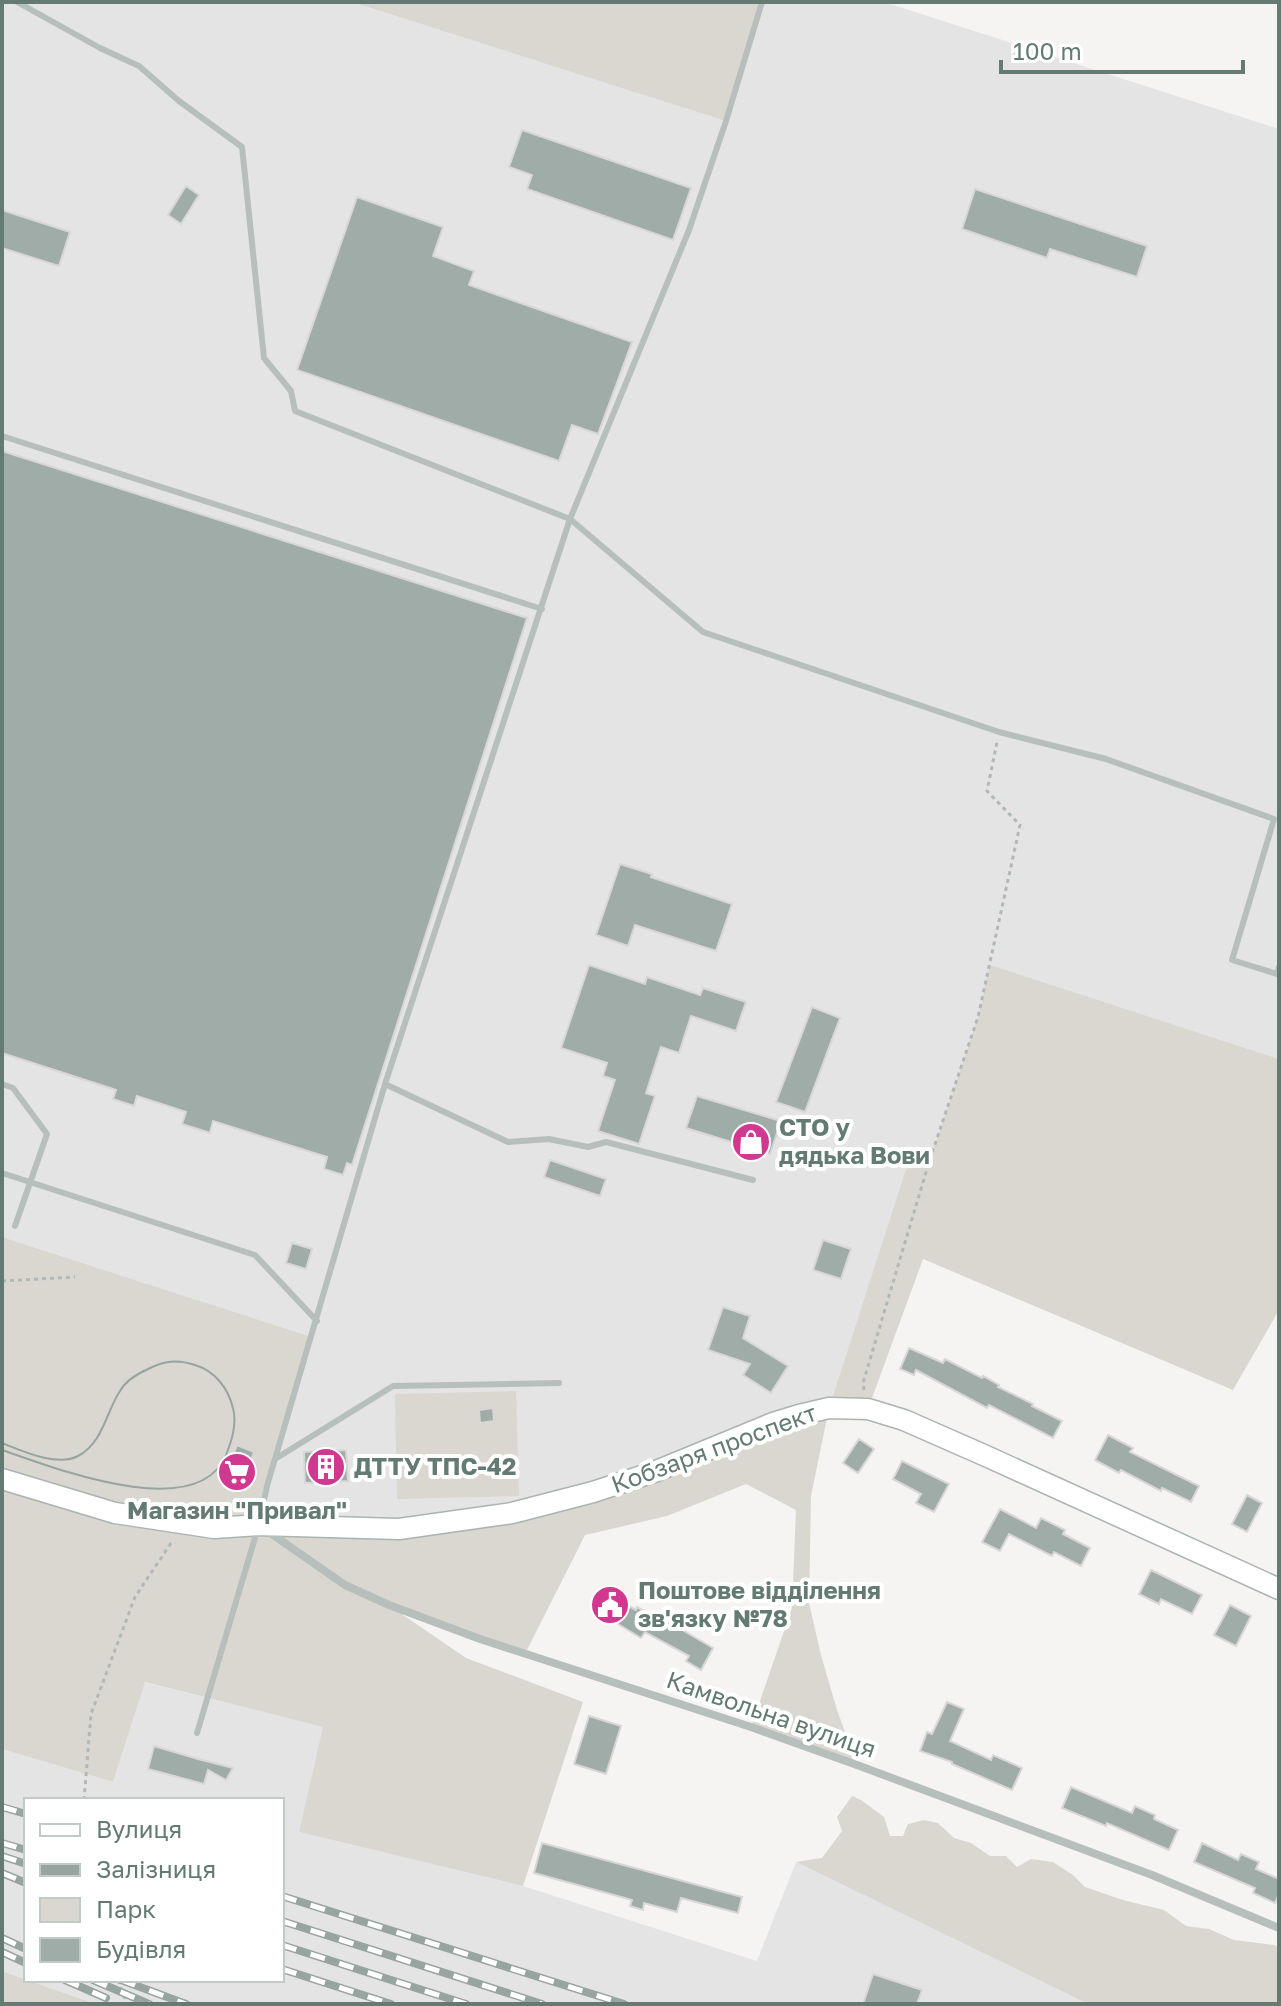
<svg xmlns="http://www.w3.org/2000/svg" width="1281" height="2006" font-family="'Golos Text',sans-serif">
	<rect width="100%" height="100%" fill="#f6f4f3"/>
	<path fill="#e4e4e4" d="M2,2H352L725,120L762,2H884L1279,129V1059L990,966L978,1017L929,1162L906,1170L829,1408L654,1472L399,1529L259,1525L312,1337L2,1237Z
		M144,1682L324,1727L299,1832L523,1886L757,1961L796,1862L1088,2004H96L28,1980H282V1800H26V1979L2,1971V1749L113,1782Z"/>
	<path fill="#d9d7d0" d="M352,2H762L726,121Z
		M990,965L1279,1059V1310L1233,1390L923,1259L868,1409L829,1408L811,1496L809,1603L821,1655L837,1710L857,1765L751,1727L792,1608L796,1510L746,1484L667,1516L585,1535L525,1654L393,1608L466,1658L583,1702L523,1886L299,1832L323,1727L145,1682L113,1782L2,1749V1237L312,1337L259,1524L399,1529L512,1513L829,1408L906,1169L929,1162L978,1017Z
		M516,1391L519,1496L397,1499L395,1394Z
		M852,1796L861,1800L884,1817L890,1836H903L908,1824L924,1820L938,1823L954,1838L971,1843L990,1856H1006L1017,1867L1031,1859L1053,1862L1073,1875L1085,1887L1123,1900L1164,1910L1186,1926L1209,1929L1234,1940L1275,1945L1279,1949V2004H1088L796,1862L822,1858L842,1831L837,1817Z
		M2,1971L96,2004H2Z"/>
	<path fill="#9faca7" stroke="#d8d6d6" stroke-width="2" d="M522,130L691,188L673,240L527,189L532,175L509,167Z
		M186,186L199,195L181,224L168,215Z
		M975,189L1147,246L1137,277L1050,249L1047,258L962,229Z
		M357,197L443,227L433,256L474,271L469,285L632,342L598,434L572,425L559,461L297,370Z
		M2,210L70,232L59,266L2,248Z
		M2,451L527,618L352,1165L347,1163L343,1175L324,1169L327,1157L213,1121L210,1133L182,1124L186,1112L137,1096L134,1106L113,1099L116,1090L2,1053Z
		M620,864L652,874L651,877L732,904L716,951L635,925L628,946L596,935Z
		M589,965L645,984L647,977L700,995L703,988L746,1002L736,1031L691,1016L679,1053L661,1047L646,1093L655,1096L639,1144L598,1131L615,1080L603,1076L607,1063L561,1048Z
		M812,1007L840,1018L805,1112L776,1102Z
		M697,1096L781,1121L770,1154L686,1128Z
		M550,1160L606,1179L600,1196L544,1177Z
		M823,1240L851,1249L841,1279L813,1270Z
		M292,1243L312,1249L306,1269L286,1263Z
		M723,1307L750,1316L743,1338L788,1366L771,1393L743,1375L750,1364L708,1350Z
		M909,1348L943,1363L945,1359L982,1378L983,1376L999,1385L998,1387L1033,1404L1032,1406L1062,1421L1053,1438L989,1405L987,1408L916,1370L914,1375L900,1369Z
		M493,1408L494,1421L480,1423L479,1410Z
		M1108,1435L1133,1448L1130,1452L1199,1486L1191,1502L1162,1488L1161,1491L1121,1470L1119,1473L1095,1460Z
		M859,1439L874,1449L858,1473L843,1463Z
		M237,1445L254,1452L240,1490L222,1484Z
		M346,1450L348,1481L305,1483L304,1452Z
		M902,1461L949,1484L934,1512L916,1503L921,1494L893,1479Z
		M1247,1495L1262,1503L1247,1532L1232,1524Z
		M1000,1509L1036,1528L1041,1518L1065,1530L1063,1534L1090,1548L1081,1566L1054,1552L1052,1556L1009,1534L1000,1551L982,1542Z
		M1151,1570L1202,1595L1192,1614L1161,1599L1159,1604L1139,1594Z
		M605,1593L636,1610L637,1607L666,1623L667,1621L713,1648L701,1670L686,1661L689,1656L645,1632L641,1638L595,1610Z
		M1230,1605L1251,1616L1236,1646L1214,1635Z
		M947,1702L964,1709L950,1741L991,1760L993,1755L1022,1768L1012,1790L952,1764V1762L920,1751L927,1732L932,1734Z
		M589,1716L621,1726L606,1774L574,1764Z
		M154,1746L198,1759L233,1768L226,1780L208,1770L204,1784L148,1769Z
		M1071,1787L1132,1813L1135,1806L1155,1815L1154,1819L1178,1830L1169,1850L1107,1823L1106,1826L1062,1808Z
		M542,1843L742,1897L738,1913L681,1898L677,1912L644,1903L643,1910L630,1906L632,1900L534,1873Z
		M1202,1843L1238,1860L1241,1854L1259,1862L1256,1869L1279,1879V1894L1275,1903L1253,1893L1255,1888L1194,1862Z
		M873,1974L922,1990L917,2004H863Z"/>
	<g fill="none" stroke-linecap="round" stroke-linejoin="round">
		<g stroke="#aab4b0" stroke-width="23">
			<path id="secondary" d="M2,1479L115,1513L214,1528L259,1525L399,1529L512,1513L593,1492L654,1472L773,1423L799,1415L829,1408L868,1409L904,1420L986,1456L1279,1589"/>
		</g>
		<path stroke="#b2b8b6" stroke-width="3" stroke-dasharray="4 4" stroke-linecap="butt" d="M2,1281L75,1277
			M864,1390L863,1383L929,1162L978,1017L1020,825L987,791L997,742
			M84,1800L91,1714L135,1597L173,1540
			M118,1980L127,2004"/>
		<path stroke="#b7bfbc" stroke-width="6" d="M17,2L100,48L139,66L179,101L242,147L264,358L291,391L295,411L570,519L703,632L999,732L1106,759L1274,819L1232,960L1277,974L1279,967
			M2,436L542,609
			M2,1084L13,1088L47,1134L15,1226
			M385,1084L508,1142L549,1139L588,1147L606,1142L753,1180
			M2,1173L255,1255L317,1321
			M275,1459L393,1386L559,1383
			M260,1520L267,1486L385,1084L570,519L689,230L726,121L762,2
			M197,1733L257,1531"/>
		<path stroke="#b7bfbc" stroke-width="8" d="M266,1530L345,1585L389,1605L480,1639L751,1727L857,1765L1152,1875L1279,1928"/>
		<use href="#secondary" stroke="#fff" stroke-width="20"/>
		<path stroke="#98a4a0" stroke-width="2" d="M2,1443C22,1451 57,1467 78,1456C103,1443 106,1412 120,1391C126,1380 137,1374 148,1369C164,1361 177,1359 195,1365C215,1371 228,1388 233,1408C237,1424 232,1440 226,1455C197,1525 52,1467 2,1450"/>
		<g stroke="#98a4a0" stroke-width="8">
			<path id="rail" d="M2,1807L26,1814
				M2,1843L26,1850
				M2,1856L26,1864
				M2,1873L26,1883
				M282,1896L624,2004
				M282,1921L542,2004
				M2,1938L26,1949
				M282,1945L466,2004
				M2,1952L26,1963
				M282,1969L391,2004
				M65,1980L106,1998
				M93,1980L149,2004
				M121,1980L186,2004"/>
		</g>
		<use href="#rail" stroke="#fff" stroke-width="5" stroke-dasharray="15" stroke-linecap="butt"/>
	</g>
	<defs>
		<g id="shop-disc" transform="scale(2)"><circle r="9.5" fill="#d1388f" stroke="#fff"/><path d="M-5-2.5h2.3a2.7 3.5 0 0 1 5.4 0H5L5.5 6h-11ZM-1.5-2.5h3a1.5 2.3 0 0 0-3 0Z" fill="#fff"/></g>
		<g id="building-disc" transform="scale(2)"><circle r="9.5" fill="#d1388f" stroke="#fff"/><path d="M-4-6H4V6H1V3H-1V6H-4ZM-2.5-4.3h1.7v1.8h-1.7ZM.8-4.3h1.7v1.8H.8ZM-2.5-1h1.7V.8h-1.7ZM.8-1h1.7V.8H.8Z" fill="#fff"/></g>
		<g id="supermarket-disc" transform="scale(2)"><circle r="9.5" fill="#d1388f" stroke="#fff"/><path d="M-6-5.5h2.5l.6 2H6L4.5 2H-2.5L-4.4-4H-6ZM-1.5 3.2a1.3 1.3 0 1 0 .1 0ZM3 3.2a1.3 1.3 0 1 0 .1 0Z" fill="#fff"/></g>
		<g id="civic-disc" transform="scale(2)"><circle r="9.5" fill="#d1388f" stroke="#fff"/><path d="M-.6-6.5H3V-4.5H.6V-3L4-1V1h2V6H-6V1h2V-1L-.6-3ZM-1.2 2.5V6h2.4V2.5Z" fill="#fff"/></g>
	</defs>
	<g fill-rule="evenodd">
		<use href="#shop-disc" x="751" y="1142"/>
		<use href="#building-disc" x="326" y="1467"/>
		<use href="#supermarket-disc" x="237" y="1472"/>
		<use href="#civic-disc" x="610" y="1605"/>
	</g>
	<g text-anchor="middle" stroke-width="8" stroke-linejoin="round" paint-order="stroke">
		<g font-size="24" font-weight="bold" fill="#647b73" stroke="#fff" text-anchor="start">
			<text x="779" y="1136">СТО у<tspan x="779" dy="28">дядька Вови</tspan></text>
			<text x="354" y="1475">ДТТУ ТПС-42</text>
			<text x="237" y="1519" text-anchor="middle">Магазин "Привал"</text>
			<text x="638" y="1599">Поштове відділення<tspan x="638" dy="28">зв'язку №78</tspan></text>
		</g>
		<g font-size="24" fill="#647b73" stroke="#fff">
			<text transform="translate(714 1449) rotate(-20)" y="8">Кобзаря проспект</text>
			<text transform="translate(771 1715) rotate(19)" y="8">Камвольна вулиця</text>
		</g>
	</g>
	<rect width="1281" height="2006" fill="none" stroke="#647b73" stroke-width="8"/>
	<rect x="24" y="1798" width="260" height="184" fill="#ffffff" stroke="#c1cac7" stroke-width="2"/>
	<rect x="40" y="1824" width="40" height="12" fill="#ffffff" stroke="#c1cac7" stroke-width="2"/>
	<text x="96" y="1838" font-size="24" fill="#647b73">Вулиця</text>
	<rect x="40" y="1864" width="40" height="12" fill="#98a4a0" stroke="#c1cac7" stroke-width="2"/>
	<text x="96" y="1878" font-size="24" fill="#647b73">Залізниця</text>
	<rect x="40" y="1898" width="40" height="24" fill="#d9d7d0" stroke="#c1cac7" stroke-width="2"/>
	<text x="96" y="1918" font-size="24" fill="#647b73">Парк</text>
	<rect x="40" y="1938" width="40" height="24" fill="#9faca7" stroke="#c1cac7" stroke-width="2"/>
	<text x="96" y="1958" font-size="24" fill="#647b73">Будівля</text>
	<path d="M1001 60v12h242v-12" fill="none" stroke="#647b73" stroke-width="4"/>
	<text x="1013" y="60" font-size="24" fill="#647b73" stroke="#ffffff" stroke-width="6" paint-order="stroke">100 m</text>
</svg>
